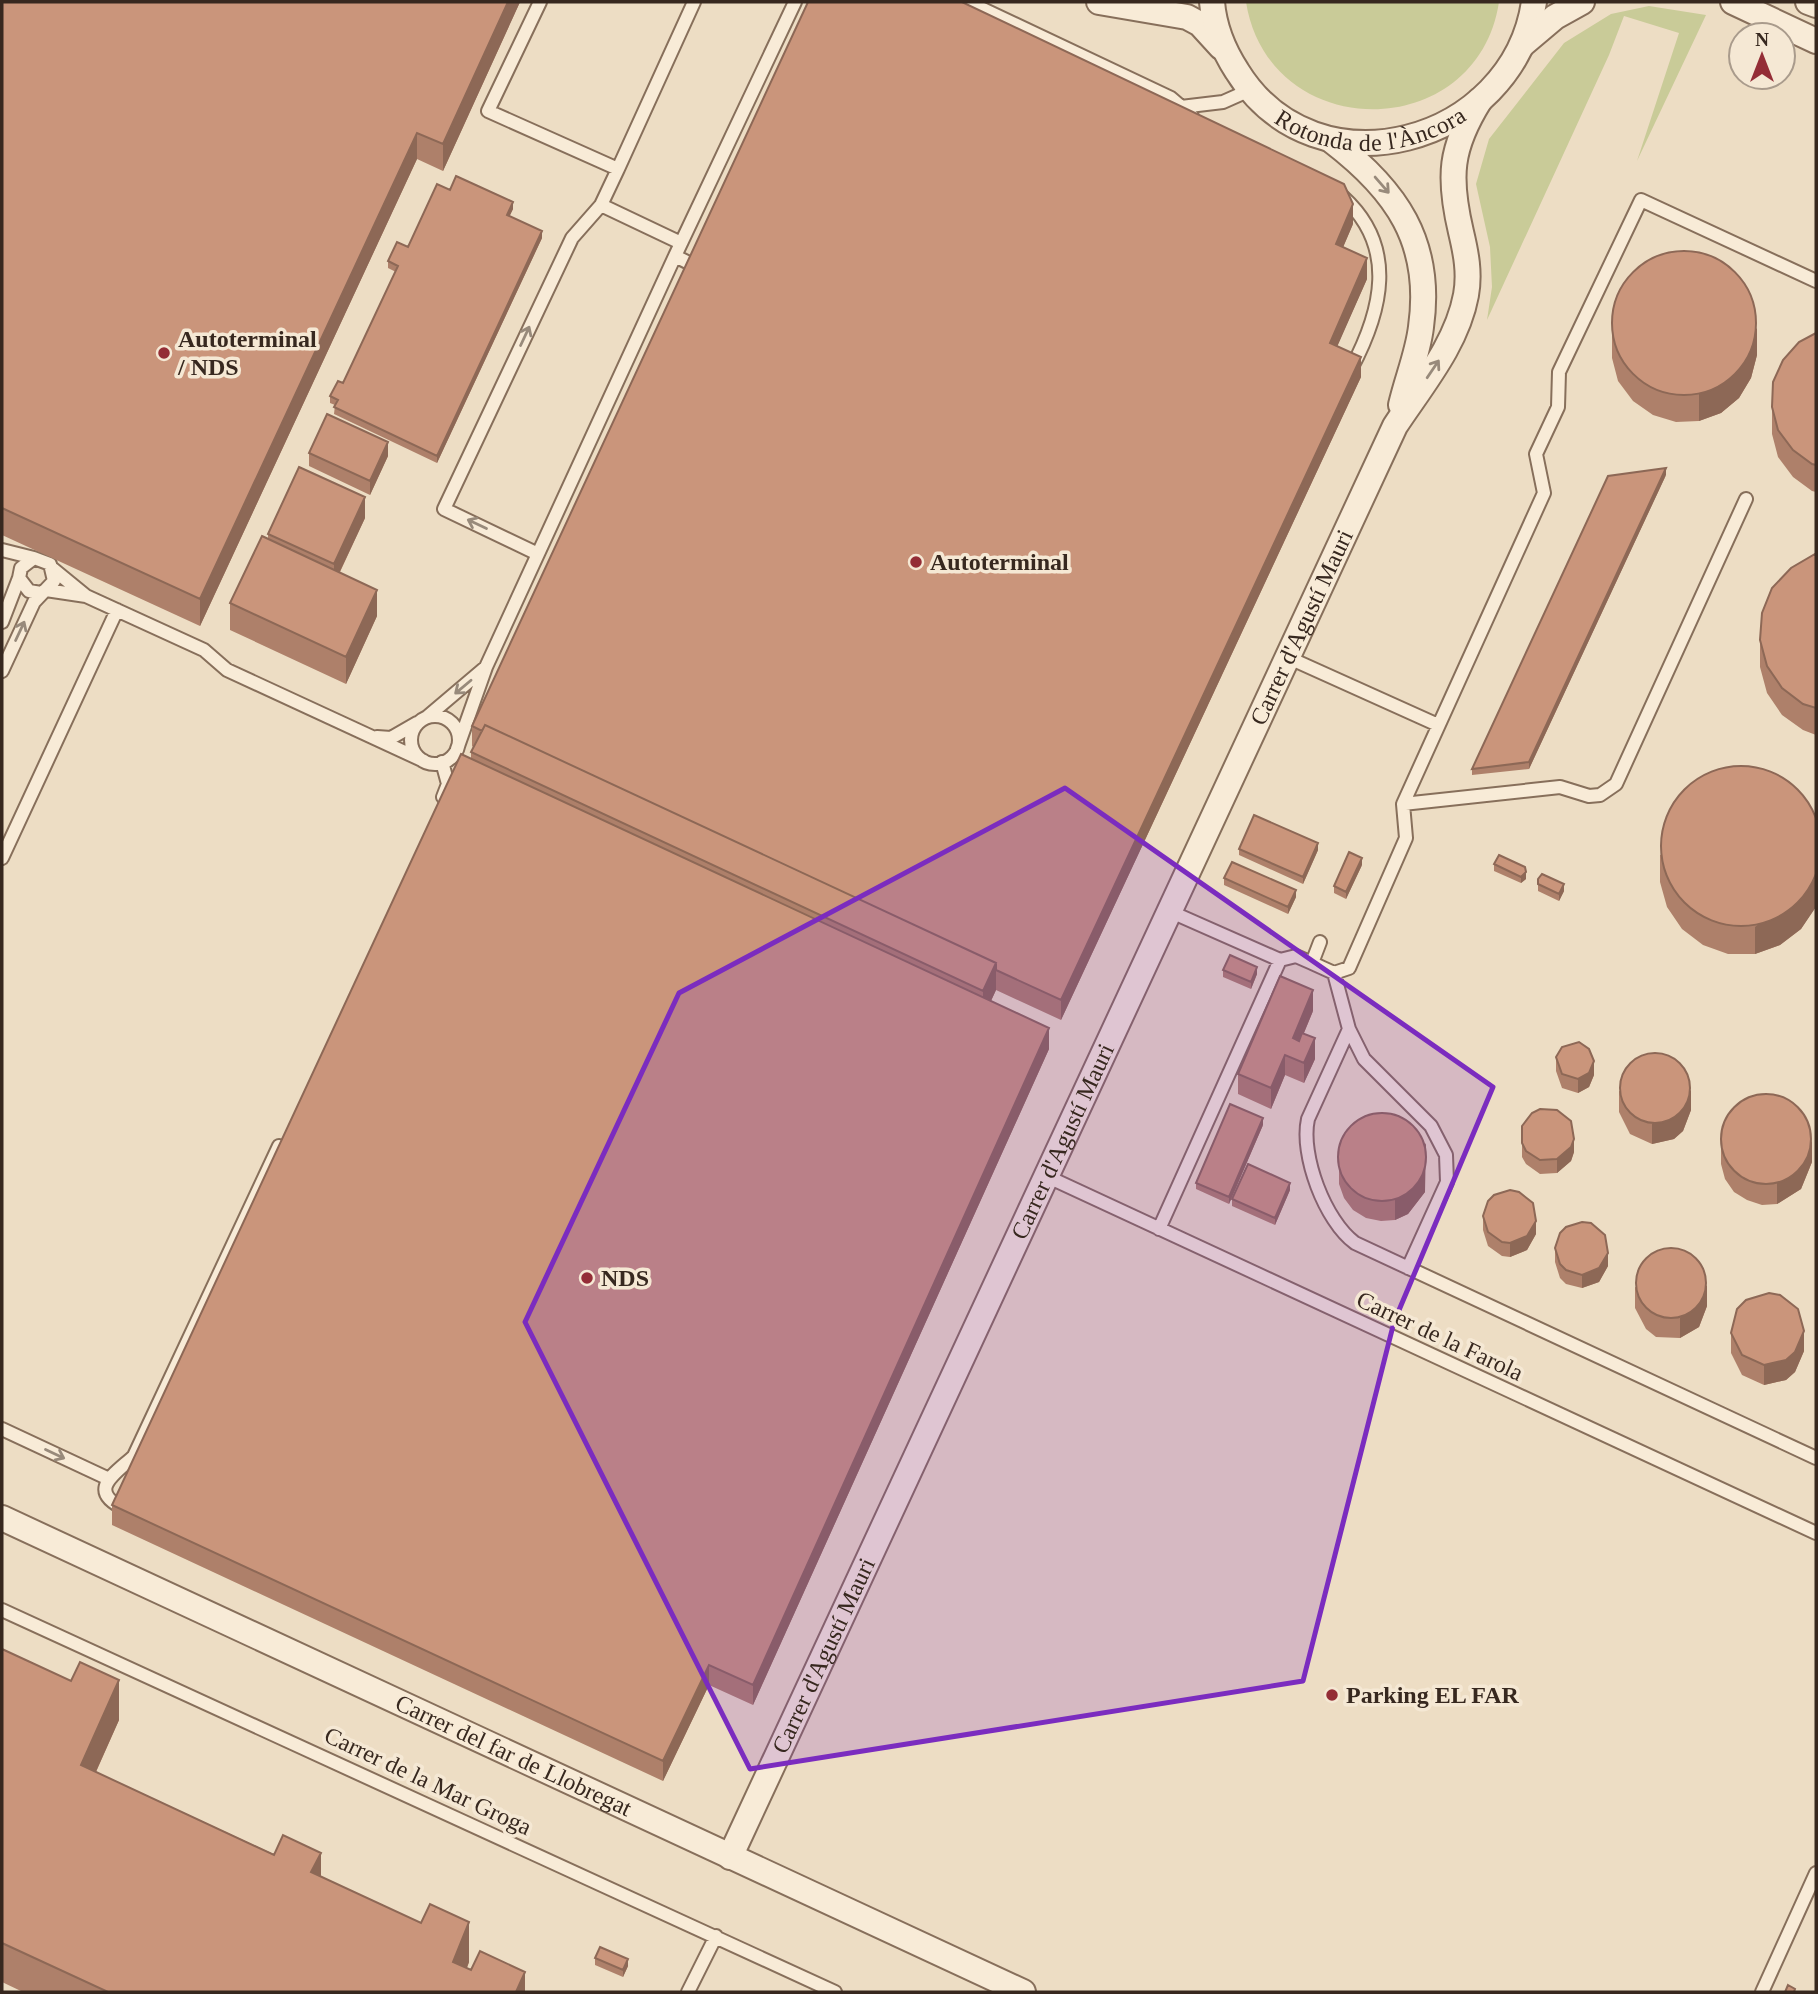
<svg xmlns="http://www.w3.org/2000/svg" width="1818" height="1994" font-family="Georgia,serif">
	<rect width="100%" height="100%" fill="#edddc4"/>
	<path fill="#c9cb98" d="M1246,2H1499C1477,145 1269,145 1246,2Z
		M1649,6L1706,15L1637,161L1679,33L1624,16L1609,55L1487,320L1492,287L1490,247L1476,184L1489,139L1564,43L1611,14Z"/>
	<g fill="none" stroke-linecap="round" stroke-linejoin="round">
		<g stroke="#876f5b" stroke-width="16">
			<path id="service" d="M540,2L488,111L618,169L694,2
				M968,2L1171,98L1192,116
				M1181,107L1223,102L1250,90
				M618,169L601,205L681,243
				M1343,197C1398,247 1382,311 1351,369
				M695,266L675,256L795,2
				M2,550L34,558
				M538,554L444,509L572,238L601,205
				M46,590L86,596L53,569
				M86,596L204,650L227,670L424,761
				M2,622L19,578
				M1287,657L1438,725
				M486,667L675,256
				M2,671L34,602L54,581L50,564L34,558L21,568L19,578L29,591L41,593
				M411 740a24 24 0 1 1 48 0a24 24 0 1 1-48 0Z
				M427,717L486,667L457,749
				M377,737L391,738L417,723
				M442,762L448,784L443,797
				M1403,804L1560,787L1589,796L1600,795L1616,784L1746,499
				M2,858L117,610
				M1169,911L1280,960L1296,956L1312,963L1320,942
				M1312,963L1334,973L1349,1029L1308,1119C1300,1155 1325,1221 1355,1243L1816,1458
				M1334,973L1349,968L1406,838L1403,804L1544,493L1536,454L1558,407L1559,372L1641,200L1816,281
				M1349,1029L1364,1059L1431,1126L1446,1155L1447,1182L1408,1268
				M1046,1176L1816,1533
				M1159,1229L1280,960
				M2,1429L109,1479
				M127,1510C84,1491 115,1474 134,1456L279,1146
				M2,1610L835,1992
				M688,1992L716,1936
				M1762,1992L1816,1873"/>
		</g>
		<g stroke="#876f5b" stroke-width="28">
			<g id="minor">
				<path d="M1099,2L1187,17L1200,24L1221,47"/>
				<path id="s1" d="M1212,2C1214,26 1224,51 1237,71C1316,199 1513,144 1534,2"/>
				<path d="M1733,2L1816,41"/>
				<path d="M1808,2L1816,5"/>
				<path d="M1523,44L1555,17L1582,2"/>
				<path d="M1332,141C1396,190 1433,242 1421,327C1418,353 1407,379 1401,405"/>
				<path id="s2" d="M2,1518L1023,1992"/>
				<path id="s3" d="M730,1857L1395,426C1422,385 1457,344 1466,295C1470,273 1466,253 1461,232C1448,177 1450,148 1480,100"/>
			</g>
		</g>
		<use href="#service" stroke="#f8ebd7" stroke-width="12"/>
		<use href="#minor" stroke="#f8ebd7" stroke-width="24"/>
	</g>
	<path fill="#ae806a" d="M2,2H520L443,171L417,159L200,626L2,535Z
		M450,190L513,209L509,216L542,238L437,463L334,414L335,405L330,403V396L343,383L396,272L388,268V261L408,247Z
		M1353,224L1343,247L1367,279L1337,346L1361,377L1061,1020L996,990L991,1001L1049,1049L753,1705L709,1685L663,1781L112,1525V1505L471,759V752L473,747L472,746V726Z
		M1612,331L1757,355L1751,378L1739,398L1721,413L1699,421L1676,422L1653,415L1633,401L1618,381L1612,358Z
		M1816,333V492L1812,491L1793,477L1778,457L1772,434V407Z
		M309,453L388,456L370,495L309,466Z
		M1666,475L1529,769L1472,775V769Z
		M365,518L340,572L377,616L346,684L230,630V603L268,539V534Z
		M1816,554V735L1803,730L1782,715L1767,693L1760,667V640Z
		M1816,816V906L1801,929L1780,945L1755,954H1728L1703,945L1682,929L1667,907L1660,882V855Z
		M1239,849L1318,850L1303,884L1239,855Z
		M1494,864L1526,879L1521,883L1494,871Z
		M1362,865L1346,899L1334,893V886Z
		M1224,878L1296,897L1288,914L1224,885Z
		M1538,879L1564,891L1559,901L1538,891Z
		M1223,970L1257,974L1251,989L1223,977Z
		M1313,1011L1304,1033L1315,1059L1304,1083L1285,1075L1271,1109L1238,1094V1074Z
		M1556,1057L1594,1075L1589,1087L1578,1093L1562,1088L1556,1071Z
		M1619,1091L1691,1110L1683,1131L1674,1139L1652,1144L1630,1134L1619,1112Z
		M1263,1125L1229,1204L1196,1189V1183Z
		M1522,1126L1574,1152L1571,1161L1557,1173L1540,1174L1526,1164L1522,1157Z
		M1721,1144L1812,1162L1801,1189L1777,1204L1762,1205L1747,1200L1734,1192L1725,1179L1721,1164Z
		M1339,1148L1425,1192L1408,1214L1395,1220L1381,1221L1366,1218L1353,1210L1344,1198L1339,1184Z
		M1290,1190L1275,1225L1232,1206V1199Z
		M1483,1216L1536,1234L1527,1250L1510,1257L1502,1256L1488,1246L1483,1230Z
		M1555,1248L1608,1266L1599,1282L1582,1288L1566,1284L1560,1278L1555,1262Z
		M1635,1287L1707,1306L1699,1327L1680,1338L1656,1337L1646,1329L1635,1308Z
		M1731,1333L1804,1351L1795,1372L1786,1380L1764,1385L1742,1375L1731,1353Z
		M2,1649L119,1720L96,1772L321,1876L469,1962L467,1968L525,1992H23L2,1982Z
		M595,1958L628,1966L623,1977L595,1965Z"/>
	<path fill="#8d6856" d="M508,2H520L443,171V144Z
		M417,133V159L200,626V599Z
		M513,202V209L507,222V215Z
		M1353,204V224L1336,264V244Z
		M542,231V238L437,463V456Z
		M1367,258V279L1330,363V343Z
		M1757,328V355L1751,378L1739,398L1721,413L1699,421V394Z
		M1361,357V377L1061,1020V1000Z
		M388,442V456L370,495V481Z
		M1666,468V475L1529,769V762Z
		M365,497V518L334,584V564Z
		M377,590V616L346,684V657Z
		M1318,843V850L1303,884V877Z
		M1362,858V865L1346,899V892Z
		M1526,872V879L1521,883V877Z
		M1816,879V907L1801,929L1780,945L1755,954V927Z
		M1564,884V891L1559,901V894Z
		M1296,890V897L1288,914V907Z
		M996,963V990L983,1018V991Z
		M1257,967V974L1251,989V982Z
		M1313,990V1011L1293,1059V1038Z
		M1049,1028V1049L753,1705V1685Z
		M1315,1038V1059L1304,1083V1063Z
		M1285,1055V1075L1271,1109V1088Z
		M1594,1061V1075L1589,1087L1578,1093V1079Z
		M1691,1090V1110L1683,1131L1674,1139L1652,1144V1124Z
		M1263,1118V1125L1229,1204V1197Z
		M1574,1139V1152L1571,1161L1557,1173V1159Z
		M1812,1141V1162L1801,1189L1777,1204V1183Z
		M1426,1143L1425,1192L1408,1214L1395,1220V1199Z
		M1290,1183V1190L1275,1225V1218Z
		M1536,1221V1234L1527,1250L1510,1257V1243Z
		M1608,1253V1266L1599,1282L1582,1288V1275Z
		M1707,1285V1306L1699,1327L1680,1338V1318Z
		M1804,1331V1351L1795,1372L1786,1380L1764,1385V1365Z
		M709,1665V1685L663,1781V1761Z
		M119,1680V1720L81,1805V1765Z
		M321,1853V1892L311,1872Z
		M469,1922V1962L457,1992L453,1962Z
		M628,1959V1966L623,1977V1970Z
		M525,1972V1992H516Z"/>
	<path fill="#ca957b" stroke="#8d6856" stroke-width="2" d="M2,2H508L443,144L417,133L200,599L2,508Z
		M808,2H962L1344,184L1353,204L1336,244L1367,258L1330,343L1361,357L1061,1000L996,970V963L485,725L482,731L472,726Z
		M456,176L513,202L507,215L542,231L437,456L334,407L338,400L330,396L338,381L343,383L398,266L388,261L397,242L408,247L437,184L450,190Z
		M1612 323a72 72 0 1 1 144 0a72 72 0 1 1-144 0Z
		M1816,333V465L1812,464L1793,450L1778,430L1772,407L1773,382L1783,360L1799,342Z
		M327,414L388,442L370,481L309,453Z
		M299,467L365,497L334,564L268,534Z
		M1666,468L1529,762L1472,769L1608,476Z
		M262,536L377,590L346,657L230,603Z
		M1815,554H1816V708L1803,704L1782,688L1767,666L1760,640L1762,613L1772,588L1791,568Z
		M485,725L996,963L983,991L471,752Z
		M461,754L1049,1028L753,1685L709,1665L663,1761L112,1505Z
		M1661 846a80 80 0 1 1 160 0a80 80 0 1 1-160 0Z
		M1254,815L1318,843L1303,877L1239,849Z
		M1349,852L1362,858L1346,892L1334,886Z
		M1499,855L1525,867L1526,872L1521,877L1494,864Z
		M1232,862L1296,890L1288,907L1224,878Z
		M1542,874L1564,884L1559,894L1538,884V879Z
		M1230,955L1257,967L1251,982L1223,970Z
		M1280,976L1313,990L1293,1038L1299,1041L1302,1033L1315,1038L1304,1063L1285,1055L1271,1088L1238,1074Z
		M1579,1042L1589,1049L1594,1061L1589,1073L1578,1079L1562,1074L1556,1057L1562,1047Z
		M1620 1088a35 35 0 1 1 70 0a35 35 0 1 1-70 0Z
		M1721 1139a45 45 0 1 1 90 0a45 45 0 1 1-90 0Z
		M1230,1104L1263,1118L1229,1197L1196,1183Z
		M1540,1109L1557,1110L1571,1121L1574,1139L1571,1147L1557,1159L1540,1160L1526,1151L1522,1143V1126L1532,1113Z
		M1338 1157a44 44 0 1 1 88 0a44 44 0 1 1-88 0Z
		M1248,1164L1290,1183L1275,1218L1232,1199Z
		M1510,1190L1519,1192L1533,1203L1536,1221L1527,1236L1510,1243L1502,1242L1488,1232L1483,1216L1488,1201L1494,1195Z
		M1582,1222L1591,1223L1605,1235L1608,1253L1599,1268L1582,1275L1566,1270L1560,1264L1555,1248L1560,1233L1566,1227Z
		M1636 1283a35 35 0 1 1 70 0a35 35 0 1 1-70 0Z
		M1769,1293L1780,1295L1798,1309L1804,1331L1795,1352L1786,1360L1764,1365L1742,1355L1731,1333L1737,1309L1746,1300Z
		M2,1649L71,1681L80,1662L119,1680L81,1765L274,1855L283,1835L321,1853L311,1872L421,1923L430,1904L469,1922L453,1962L471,1970L480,1951L525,1972L516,1992H108L2,1943Z
		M600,1947L628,1959L623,1970L595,1958Z
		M1788,1985L1795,1989L1794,1992H1785Z"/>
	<defs><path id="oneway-shaft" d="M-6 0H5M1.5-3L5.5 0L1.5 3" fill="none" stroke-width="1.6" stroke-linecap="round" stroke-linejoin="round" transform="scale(1.75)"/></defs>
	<g stroke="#988a7b">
		<use href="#oneway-shaft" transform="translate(1382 185) rotate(49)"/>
		<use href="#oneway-shaft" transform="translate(525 336) rotate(-65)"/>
		<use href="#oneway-shaft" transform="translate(1433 369) rotate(-56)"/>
		<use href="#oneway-shaft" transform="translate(477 524) rotate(-155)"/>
		<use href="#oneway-shaft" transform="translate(20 631) rotate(-65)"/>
		<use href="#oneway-shaft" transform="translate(463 687) rotate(140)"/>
		<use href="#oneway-shaft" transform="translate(55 1454) rotate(25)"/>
	</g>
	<path fill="#7b2cbf" fill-opacity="0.2" stroke="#7b2cbf" stroke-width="5" stroke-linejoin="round" d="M1065,788L1493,1087L1394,1322L1303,1681L750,1769L525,1322L679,993Z"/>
	<g fill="#942d36" stroke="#f5e8d4" stroke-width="2.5">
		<circle cx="164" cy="353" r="7"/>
		<circle cx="916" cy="562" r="7"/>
		<circle cx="587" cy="1278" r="7"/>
		<circle cx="1332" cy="1695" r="7"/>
	</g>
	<g text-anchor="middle" stroke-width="7" stroke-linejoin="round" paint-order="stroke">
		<g font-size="24" fill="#37281f" stroke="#f5e8d4">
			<text dy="8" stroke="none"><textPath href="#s1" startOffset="233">Rotonda de l'Àncora</textPath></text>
			<text dy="8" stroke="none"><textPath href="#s3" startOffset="1356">Carrer d'Agustí Mauri</textPath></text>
			<text dy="8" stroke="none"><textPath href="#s3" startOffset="789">Carrer d'Agustí Mauri</textPath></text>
			<text transform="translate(1440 1336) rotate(25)" y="8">Carrer de la Farola</text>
			<text dy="8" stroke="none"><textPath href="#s3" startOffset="222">Carrer d'Agustí Mauri</textPath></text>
			<text dy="8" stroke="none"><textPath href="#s2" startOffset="564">Carrer del far de Llobregat</textPath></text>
			<text transform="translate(428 1781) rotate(25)" y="8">Carrer de la Mar Groga</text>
		</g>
		<g font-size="24" font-weight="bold" fill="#37281f" stroke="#f5e8d4" text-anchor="start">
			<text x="178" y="347">Autoterminal<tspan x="178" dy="28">/ NDS</tspan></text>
			<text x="930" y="570">Autoterminal</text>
			<text x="601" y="1286">NDS</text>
			<text x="1346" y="1703">Parking EL FAR</text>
		</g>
	</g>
	<rect width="1818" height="1994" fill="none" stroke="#37281f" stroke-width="7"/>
	<g transform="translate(1762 56)"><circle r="33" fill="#f5e8d4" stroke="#a99b8c" stroke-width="2"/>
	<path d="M0-5L12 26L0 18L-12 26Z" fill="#942d36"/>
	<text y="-10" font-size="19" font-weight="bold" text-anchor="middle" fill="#37281f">N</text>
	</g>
</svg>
